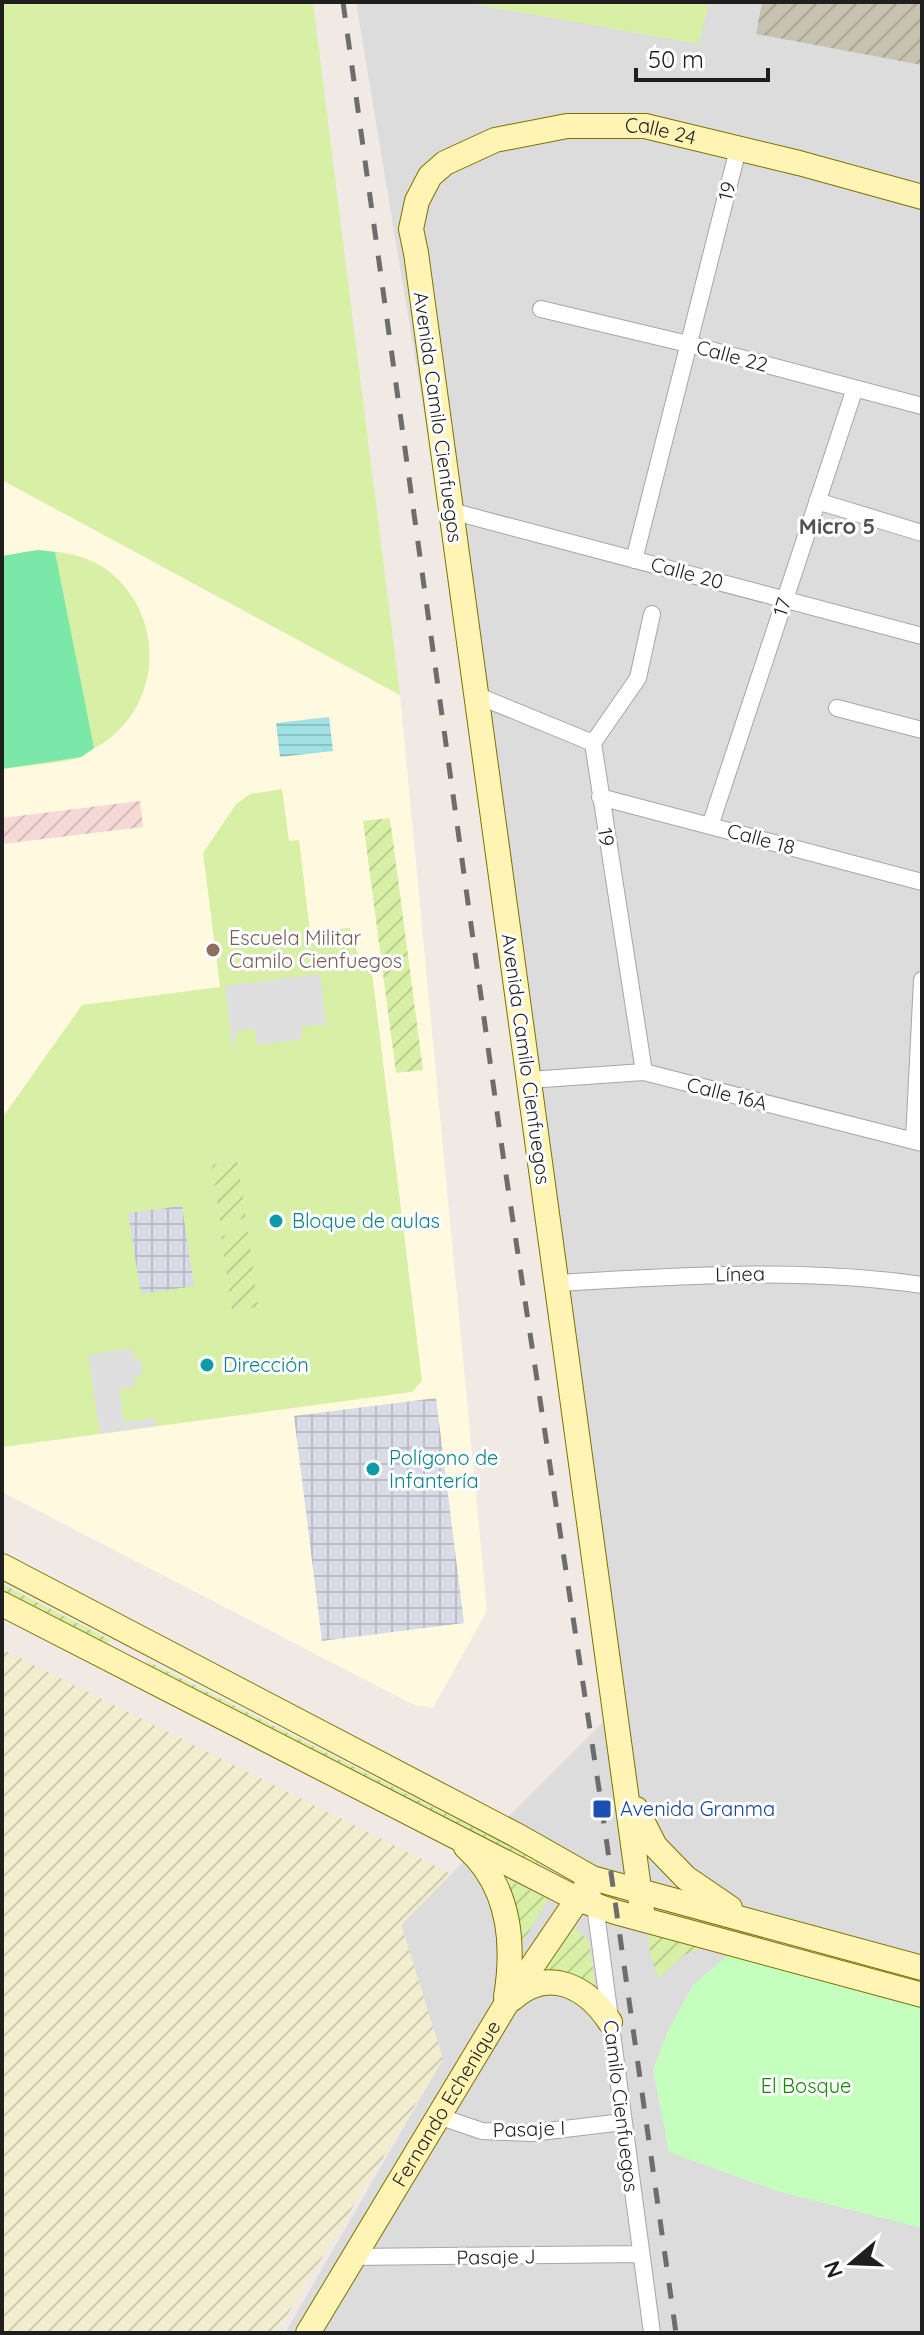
<svg xmlns="http://www.w3.org/2000/svg" width="924" height="2335" font-family="Quicksand,sans-serif">
	<defs>
		<pattern id="military-furrows" width="10" height="10" patternUnits="userSpaceOnUse" patternTransform="scale(2)"><rect width="10" height="10" fill="#f4d9d7"/><path d="M-1 1l2-2M0 10L10 0M9 11l2-2" fill="none" stroke="#d1bab8"/></pattern>
		<pattern id="construction-furrows" width="10" height="10" patternUnits="userSpaceOnUse" patternTransform="scale(2)"><rect width="10" height="10" fill="#c7c2af"/><path d="M-1 1l2-2M0 10L10 0M9 11l2-2" fill="none" stroke="#aaa696"/></pattern>
		<pattern id="farmland-furrows" width="10" height="10" patternUnits="userSpaceOnUse" patternTransform="scale(2)"><rect width="10" height="10" fill="#f1edce"/><path d="M-1 1l2-2M0 10L10 0M9 11l2-2" fill="none" stroke="#cecbb0"/></pattern>
		<pattern id="garden-furrows" width="10" height="10" patternUnits="userSpaceOnUse" patternTransform="scale(2)"><rect width="10" height="10" fill="#d8f0a6"/><path d="M-1 1l2-2M0 10L10 0M9 11l2-2" fill="none" stroke="#b9cd8e"/></pattern>
		<pattern id="plaza-grid" width="8" height="8" patternUnits="userSpaceOnUse" patternTransform="scale(2)"><rect width="8" height="8" fill="#d9dbe7"/><path d="M0 4h8M4 0v8" fill="none" stroke="#babcc6"/></pattern>
		<pattern id="water-rules" width="6" height="5" patternUnits="userSpaceOnUse" patternTransform="scale(2)"><rect width="6" height="5" fill="#a1e1e3"/><path d="M0 2.5h6" fill="none" stroke="#8ac1c2"/></pattern>
	</defs>
	<rect width="100%" height="100%" fill="#f1eae4"/>
	<path fill="#dddcdc" d="M356,2H461L699,43L709,2H922V2333H285L443,2059L401,1924L607,1718L498,859Z"/>
	<path fill="#fff9df" d="M2,480L400,695L487,1611L433,1708L414,1705L2,1492Z"/>
	<path fill="url(#military-furrows)" d="M140,801L143,827L2,844V818Z"/>
	<path fill="url(#construction-furrows)" d="M762,2H922V65L756,34Z"/>
	<path fill="url(#farmland-furrows)" d="M2,1649L451,1874L401,1925L443,2059L276,2333H2Z"/>
	<path fill="#d8f0a6" d="M2,2H313L400,695L2,480Z
		M461,2H709L699,44Z
		M38,550C61,552 83,554 103,567C168,612 164,708 97,747C91,750 86,755 81,757C66,763 21,766 2,769V556Z
		M282,789L289,841L299,840L310,931L350,928L362,968L371,964L422,1381L412,1392L2,1447V1118L82,1005L220,987L203,853L236,804L250,794Z"/>
	<path fill="#c5ffbe" d="M727,1956L755,1960L922,2003V2228L777,2191L669,2152L653,2070L668,2031L693,1985Z"/>
	<path fill="url(#garden-furrows)" d="M390,818L423,1070L396,1073L363,821Z
		M237,1161L246,1218L220,1221L212,1165Z
		M248,1232L258,1307L232,1310L221,1236Z
		M2,1584L110,1640L107,1645L2,1590Z
		M147,1661L538,1861L535,1868L143,1668Z
		M505,1878L548,1899L521,1945L503,1882Z
		M576,1930L589,1941L596,1991L532,1976L562,1932Z
		M648,1931L711,1944L684,1955L658,1979L650,1951Z"/>
	<path fill="#7be8a9" d="M38,550L55,552L94,748L81,757L2,769V556Z"/>
	<path fill="#dfdfdf" d="M320,974L326,1024L301,1027L302,1039L257,1045L255,1029L237,1031L233,1052L225,986Z
		M132,1348L133,1359L140,1358L143,1374L134,1376L136,1386L119,1389L124,1422L155,1418L157,1426L100,1434L88,1355Z"/>
	<path fill="url(#plaza-grid)" d="M182,1206L194,1286L141,1294L128,1213Z
		M436,1398L464,1623L322,1641L294,1416Z"/>
	<path fill="url(#water-rules)" d="M329,717L333,751L280,757L276,723Z"/>
	<g fill="none" stroke-linecap="round" stroke-linejoin="round">
		<g stroke="#a6a6a6" stroke-width="18">
			<path id="street" d="M541,309L688,344L922,406
				M817,501L922,533
				M451,511L922,636
				M634,560L738,149
				M476,695L593,743
				M837,708L922,730
				M600,797L922,882
				M710,826L855,388
				M644,1072L593,743L638,678L652,614
				M529,1080L644,1072L922,1143
				M914,1141L922,980
				M557,1283C679,1276 800,1267 922,1285
				M594,1898L652,2333
				M438,2116L482,2131L531,2133L623,2122
				M352,2257L640,2254"/>
		</g>
		<g stroke="#7c7200" stroke-width="26">
			<g id="secondary">
				<path d="M2,1566L518,1836L592,1878L922,1968"/>
				<path d="M2,1604L577,1899L615,1912L922,1995"/>
				<path d="M636,1809L655,1846L686,1878L730,1908"/>
				<path d="M466,1847C510,1886 515,1942 506,1997"/>
				<path id="s1" d="M643,1918L416,253L411,229L417,201L430,176L445,163L495,140L567,126H645L799,163L922,197"/>
				<path d="M512,1999C549,1966 587,1987 610,2022"/>
				<path id="s2" d="M308,2333L505,2006L586,1887"/>
			</g>
		</g>
		<use href="#street" stroke="#fff" stroke-width="16"/>
		<use href="#secondary" stroke="#fff4b4" stroke-width="24"/>
		<path stroke="#6d6d6d" stroke-width="5" stroke-dasharray="16 16" stroke-linecap="butt" d="M343,2L503,1155L602,1809L676,2333"/>
	</g>
	<circle fill="#8d6e63" stroke="#fff" stroke-width="3" cx="213" cy="950" r="8"/>
	<g fill="#0f9aa8" stroke="#fff" stroke-width="3">
		<circle cx="276" cy="1221" r="8"/>
		<circle cx="207" cy="1365" r="8"/>
		<circle cx="373" cy="1469" r="8"/>
	</g>
	<rect fill="#1a4fb4" stroke="#fff" stroke-width="3" x="592" y="1799" width="20" height="20" rx="4"/>
	<g text-anchor="middle" stroke-width="6" stroke-linejoin="round" paint-order="stroke">
		<g font-size="20" fill="#1f1f1f" stroke="#fff">
			<text dy="7" stroke="none"><textPath href="#s1" startOffset="2004">Calle 24</textPath></text>
			<text transform="translate(727 191) rotate(-76)" y="7">19</text>
			<text transform="translate(732 356) rotate(15)" y="7">Calle 22</text>
			<text transform="translate(438 417) rotate(82)" y="7">Avenida Camilo Cienfuegos</text>
			<text transform="translate(687 573) rotate(15)" y="7">Calle 20</text>
			<text transform="translate(782 607) rotate(-72)" y="7">17</text>
			<text transform="translate(606 837) rotate(81)" y="7">19</text>
			<text transform="translate(761 839) rotate(15)" y="7">Calle 18</text>
			<text transform="translate(526 1059) rotate(82)" y="7">Avenida Camilo Cienfuegos</text>
			<text transform="translate(727 1094) rotate(14)" y="7">Calle 16A</text>
			<text transform="translate(740 1274) rotate(-1)" y="7">Línea</text>
			<text dy="7" stroke="none"><textPath href="#s2" startOffset="268">Fernando Echenique</textPath></text>
			<text transform="translate(621 2106) rotate(83)" y="7">Camilo Cienfuegos</text>
			<text transform="translate(529 2129) rotate(-2)" y="7">Pasaje I</text>
			<text transform="translate(496 2257) rotate(-1)" y="7">Pasaje J</text>
		</g>
		<g font-size="20" fill="#785e54" stroke="#fff" text-anchor="start">
			<text x="229" y="945">Escuela Militar<tspan x="229" dy="23">Camilo Cienfuegos</tspan></text>
		</g>
		<g font-size="20" fill="#0d838f" stroke="#fff" text-anchor="start">
			<text x="292" y="1228">Bloque de aulas</text>
			<text x="223" y="1372">Dirección</text>
			<text x="389" y="1465">Polígono de<tspan x="389" dy="23">Infantería</tspan></text>
		</g>
		<g font-size="20" fill="#164399" stroke="#fff" text-anchor="start">
			<text x="620" y="1816">Avenida Granma</text>
		</g>
		<g font-size="20" fill="#108a01" stroke="#fff">
			<text x="806" y="2093">El Bosque</text>
		</g>
		<g font-size="22" font-weight="bold" fill="#525252" stroke="#fff">
			<text x="837" y="534">Micro 5</text>
		</g>
	</g>
	<rect width="924" height="2335" fill="none" stroke="#1f1f1f" stroke-width="8"/>
	<g transform="translate(852 2263) rotate(251)" stroke="#ffffff" stroke-width="6" paint-order="stroke">
	<path d="M0-6L14 30L0 20L-14 30Z" fill="#1f1f1f"/>
	<text y="-12" font-size="22" font-weight="bold" text-anchor="middle" fill="#1f1f1f">N</text>
	</g>
	<path d="M636 68v12h132v-12" fill="none" stroke="#1f1f1f" stroke-width="4"/>
	<text x="648" y="68" font-size="24" fill="#1f1f1f" stroke="#ffffff" stroke-width="6" paint-order="stroke">50 m</text>
</svg>
